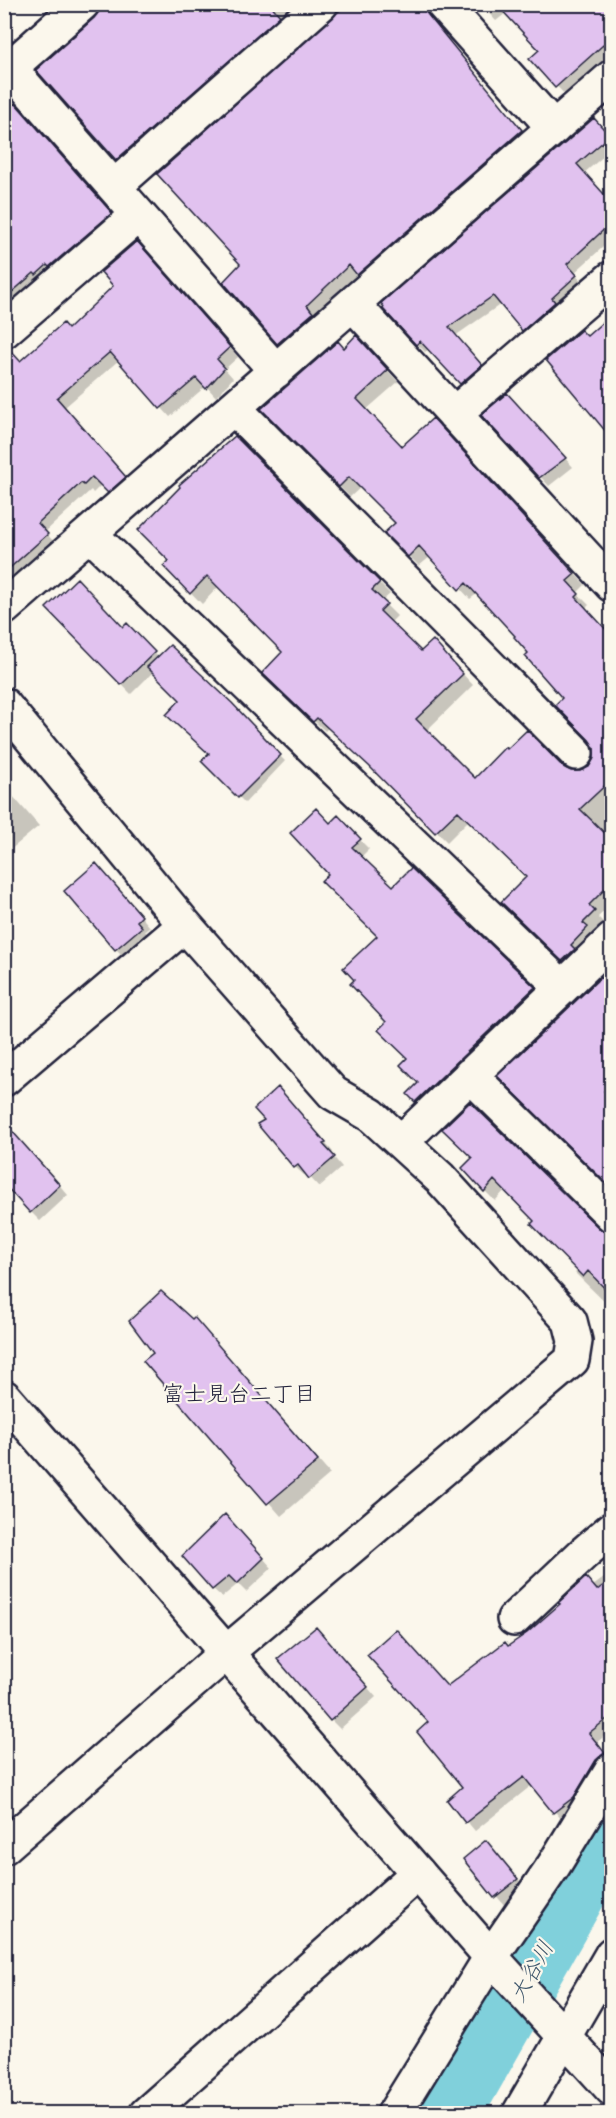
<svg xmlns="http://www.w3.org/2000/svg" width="616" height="2118" font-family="Dekko,'Klee One',sans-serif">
	<rect width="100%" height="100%" fill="#fbf7ec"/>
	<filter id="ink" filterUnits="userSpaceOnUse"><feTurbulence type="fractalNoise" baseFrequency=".0167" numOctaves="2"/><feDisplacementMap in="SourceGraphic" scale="12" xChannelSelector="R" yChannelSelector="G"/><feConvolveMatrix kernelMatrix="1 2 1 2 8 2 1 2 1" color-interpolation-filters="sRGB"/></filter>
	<g filter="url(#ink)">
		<path fill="#0003" d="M127,4H316L128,170L45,78Z
			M341,4H419L532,142L290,354L225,282L242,264L335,19L340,10Z
			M480,4H612V58L568,98L531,59L541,50L506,13L496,21Z
			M24,114L119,222L4,315V115Z
			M602,128L612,138V149L584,173L612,204V239L574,273L584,284L531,338L501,304L455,336L489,374L469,391L429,349L425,352L385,309Z
			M145,252L238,357L225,369L233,378L216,397L206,386L170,417L119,360L65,407L133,486L117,500L102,484L93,493L91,490L45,532L56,544L4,589V350L20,363L68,331L115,286Z
			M367,348L398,382L366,410L402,448L443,431L585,585L577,593L589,605L585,609L612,637V904L598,917L604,923L593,934L598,939L574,971L503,902L528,877L469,820L447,842L381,776L328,728L325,731L275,684L284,652L219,586L202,604L165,566L171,561L235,438L390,594L382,601L397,616L390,623L421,653H443L473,685L426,731L475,780L562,768L570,772L581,773L591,767L596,758L595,747L564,698L517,636L478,593L470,599L431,556L419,566L386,533L397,523L361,487L350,497L263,409L344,349Z
			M516,404L573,467L549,486L483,415Z
			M48,608L124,629L127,626L159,658L170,647L285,761L245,803L203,761L211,754L182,700L153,672L131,694Z
			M4,786L39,826L4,855Z
			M330,825L347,827L369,849L361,857L393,888L411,870L543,998L425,1110L409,1094L420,1083L388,1022L379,936L331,874Z
			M105,874L150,927L145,931L150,937L125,958L116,949Z
			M612,981V1186L500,1076Z
			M286,1098L333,1152L331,1154L342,1167L319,1187L306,1173L304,1175L295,1167L266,1120Z
			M28,1149L68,1195L40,1221L31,1212Z
			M474,1158L598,1230L612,1235V1309L575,1273L578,1270L536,1221L506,1189L495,1201L485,1191Z
			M207,1332L330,1474L281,1516L145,1361L155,1353Z
			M233,1524L272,1568L246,1592L238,1584L222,1597L213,1589Z
			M612,1572V1730L596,1743L612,1761L563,1821L532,1785L475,1831L449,1800L465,1787L430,1722L447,1688L509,1648Z
			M325,1639L376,1697L340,1729L331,1720Z
			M495,1851L526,1889L505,1906L465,1859Z"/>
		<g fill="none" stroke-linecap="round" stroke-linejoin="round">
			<path stroke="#80d0db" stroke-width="62" d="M450,2114L612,1828"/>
		</g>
		<path fill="#e1c2ef" stroke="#22223b" stroke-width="1.5" d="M105,4H270L280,16L116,160L36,70L94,18Z
			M347,4H419L522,130L357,275L349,265L307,305L313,313L277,344L223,282L240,264L157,174Z
			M496,4H612V37L555,88L529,59L539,50Z
			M15,103L112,213L49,267L47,265L36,275L34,273L4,299V113Z
			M594,118L610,136L577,164L612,203V222L567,264L577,275L552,298L555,302L522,331L493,296L449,327L482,365L460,384L420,341L416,345L383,309L384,307L381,303Z
			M137,241L230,347L217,359L225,368L206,389L196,378L160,409L110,352L57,398L126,477L108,493L92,477L84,485L81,483L38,523L48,534L4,573V349H9L20,361L63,323L68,329L113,286L101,272Z
			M612,314V439L546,360L581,330L587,336Z
			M356,335L388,370L357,399L402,446L433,418L575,574L567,581L579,594L576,597L612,636V779L580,809L612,840V882L589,905L595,911L583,923L588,927L571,945L575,949L562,961L501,902L526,877L458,811L435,833L369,766L317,718L313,722L262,673L282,652L207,576L190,594L163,566L169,561L138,530L180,487L179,485L235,436L380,582L372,590L387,604L380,611L421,651L433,640L463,674L416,719L475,778L505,747L507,749L527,730L563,767L571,771H580L589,767L594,758V748L589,740L555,705L562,698L525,656L528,653L514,637L515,636L466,583L459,590L419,546L408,557L384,533L395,523L349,477L339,487L261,409L338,341L344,348Z
			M507,393L566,458L539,478L481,415Z
			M77,578L123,627L127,623L155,652L121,685L46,608Z
			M170,645L232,703L281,755L238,798L201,761L209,754L166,715L180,700L147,667Z
			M316,808L330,823L338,815L361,839L352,847L393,886L411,868L535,987L415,1102L407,1094L418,1083L400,1065L407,1058L378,1030L386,1022L350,984L354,980L343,968L377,936L321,881L328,874L290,833Z
			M96,863L142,916L137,921L142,927L115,950L64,891Z
			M601,977L612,988V1084L604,1091L612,1100V1180L607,1184L497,1076Z
			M278,1087L326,1143L323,1144L335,1157L309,1179L298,1165L294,1168L257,1124L264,1120L254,1109Z
			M470,1102L599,1228L612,1234V1296L588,1271L583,1277L531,1224L534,1221L494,1180L484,1192L462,1168L472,1158L442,1129Z
			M4,1122L60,1185L30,1213L4,1184Z
			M161,1291L192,1319L194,1317L318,1461L267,1504L143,1361L153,1353L129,1321Z
			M225,1514L264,1558L237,1584L229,1576L212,1590L182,1556Z
			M586,1577L597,1590L612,1579V1715L589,1733L605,1753L596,1760L574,1797L553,1813L524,1777L465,1823L447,1800L462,1787L417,1732L428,1722L367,1655L396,1629L447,1686L505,1642L508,1646L527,1633L560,1604L558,1603Z
			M316,1627L368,1687L330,1721L277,1659Z
			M486,1840L518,1879L494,1898L463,1859Z"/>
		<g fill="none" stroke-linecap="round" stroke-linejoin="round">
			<g stroke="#22223b" stroke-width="38">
				<path id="street" d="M443,4L554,128
					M4,62L276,371
					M4,73L82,4
					M115,186L321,4
					M353,304L612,585
					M4,331L138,215
					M234,408L576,753
					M454,414L612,278
					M90,534L562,987
					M4,608L612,77
					M4,705L185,925L333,1093L371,1115L440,1178L570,1321L575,1341L572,1360L227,1652
					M470,1075L612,1215
					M4,1079L185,925
					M401,1142L612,940
					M514,1619L584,1553L612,1529
					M146,2114L418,1873
					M394,2114L491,1957L554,1865L612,1770
					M519,2114L612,1954"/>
			</g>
			<g stroke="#22223b" stroke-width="38">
				<path id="secondary" d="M4,1397L491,1957L612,2089
					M4,1847L227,1652"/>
			</g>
			<use href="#street" stroke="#fbf7ec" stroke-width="33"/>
			<use href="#secondary" stroke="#fbf7ec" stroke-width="33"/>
		</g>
	</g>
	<g text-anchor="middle" stroke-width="4.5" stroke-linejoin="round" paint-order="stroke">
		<g font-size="22" fill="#22223b" stroke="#fbf7ec">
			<text x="239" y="1401">富士見台二丁目</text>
		</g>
		<g font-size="22" font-style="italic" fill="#3e566b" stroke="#fbf7ec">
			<text transform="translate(531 1971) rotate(-61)" y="8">大谷川</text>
		</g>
	</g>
	<rect width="616" height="2118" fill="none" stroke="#fbf7ec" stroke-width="24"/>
	<rect x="12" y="12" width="592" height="2094" fill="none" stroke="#22223b" stroke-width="2" filter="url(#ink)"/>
</svg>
